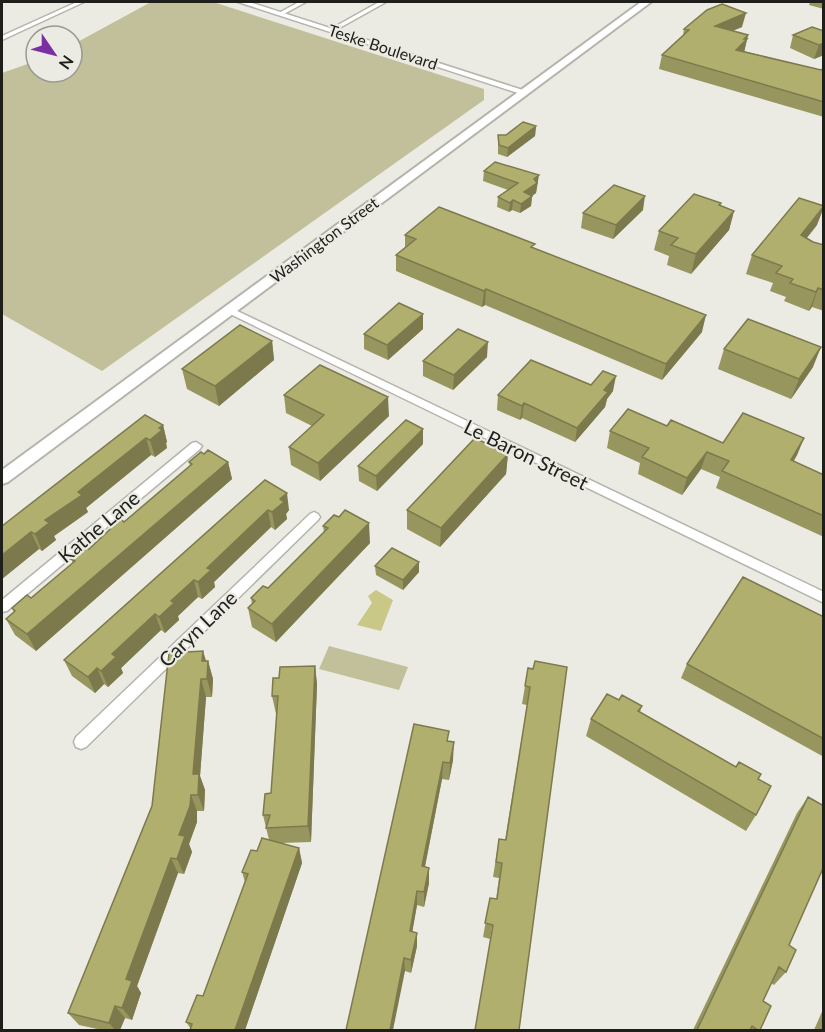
<svg xmlns="http://www.w3.org/2000/svg" width="825" height="1032" font-family="Lato,sans-serif">
	<rect width="100%" height="100%" fill="#ebebe3"/>
	<path fill="#c1c09a" d="M151,2H213L484,89V100L102,371L2,314V73L36,61V72H72V45Z
		M329,646L408,667L399,690L319,669Z"/>
	<path fill="#c9c886" d="M376,590L393,600L381,631L357,625L372,603L368,596Z"/>
	<g fill="none" stroke-linecap="round" stroke-linejoin="round">
		<g stroke="#b4b4ac" stroke-width="3">
			<path id="minor" d="M77,2H84L2,40V36Z
				M299,2H306L282,15L277,14Z
				M379,2H386L334,31L329,30Z
				M229,307L824,592V603L226,312L224,310Z
				M196,442L202,446L200,449L7,611L2,612V600L192,443Z
				M314,512L318,514L320,517L318,520L86,747L81,749L76,747L74,742L76,737L310,514Z"/>
		</g>
		<g stroke="#b4b4ac" stroke-width="3">
			<path id="tertiary" d="M238,2H249L529,92L521,94Z"/>
		</g>
		<g stroke="#b4b4ac" stroke-width="4">
			<path id="secondary" d="M641,2H651L8,482L2,484V470Z"/>
		</g>
		<use href="#minor" fill="#fff" fill-rule="evenodd"/>
		<use href="#tertiary" fill="#fff" fill-rule="evenodd"/>
		<use href="#secondary" fill="#fff" fill-rule="evenodd"/>
	</g>
	<path fill="#98965f" d="M810,2H824V9L809,5Z
		M742,27L732,31L748,35L744,51L821,70L824,68V117L659,69L662,55L683,35L684,29Z
		M824,31V55L814,59L790,48L793,35Z
		M536,126L535,136L507,157L498,154V135H506Z
		M484,171L538,185L537,186L536,193L532,196L531,206L520,213L512,210L509,212L497,207L498,197L508,190L483,181Z
		M721,203L720,206L734,211L729,230L691,274L667,265L669,256L654,250L659,231Z
		M643,210L613,239L581,228L583,213Z
		M817,225L807,238L813,242L824,245V311L812,307L809,311L784,301L786,297L770,291L773,283L746,274L752,255Z
		M405,235L534,249L702,332L662,380L485,305L482,307L396,271V255L405,247Z
		M423,329L388,360L364,349V334Z
		M272,341L274,360L219,406L187,389L182,369Z
		M724,349L813,367L791,399L718,369Z
		M487,357L453,390L423,376V361Z
		M591,385L613,391L607,399L605,407L575,442L522,418L520,420L497,410L498,395Z
		M284,395L389,416L320,481L291,465L289,447L312,426L286,413Z
		M163,425L167,442L166,443L167,448L155,457L151,455L86,508L88,512L54,536L56,540L42,551L39,549L2,579V526Z
		M667,426L723,443L804,438L797,455L793,462L824,475V537L716,488L720,477L701,469L682,495L638,474L640,463L607,448L610,431Z
		M423,444L377,491L359,481L358,466Z
		M204,454L228,462L232,479L36,651L15,635L6,619L14,612L12,608L31,598L73,563L71,559L89,549L124,522L190,466L189,462Z
		M508,454L506,474L440,547L407,529V510Z
		M265,480L289,510L286,514L287,519L275,530L271,527L214,582L215,587L202,599L198,597L178,616L179,620L165,633L161,630L121,668L123,673L108,687L104,684L95,693L72,676L64,660Z
		M323,526L370,543L276,642L252,627L248,608L252,604L251,598L268,588L324,532Z
		M419,562V572L403,590L376,575L375,566Z
		M824,617V757L681,678L687,664Z
		M206,661H208L213,679L212,697H206L200,776L205,790L204,811H197V822L189,844L192,852L184,874L178,873L137,986L141,993L132,1020L125,1018L120,1030H102L79,1025L68,1013L152,806Z
		M315,666L317,684L311,842L281,843L299,848L302,863L245,1030H190L191,1029L186,1022L203,996L245,882L242,872L257,851L269,840L263,815L271,793L277,714H276L272,696L279,678Z
		M533,669L490,939L483,937L490,898L496,899L499,878L493,877L499,839L505,840L527,705L522,704L525,686Z
		M619,700L642,706L640,712L758,779L756,815L746,831L586,736L591,719Z
		M449,742L453,760L449,780L442,779L425,867L429,868V883L424,907L417,905L412,932L417,946L411,973L405,971L346,1030Z
		M808,797L786,972L774,985L771,983L763,1001L760,1030H693L797,813Z
		M824,1007V1030H814Z"/>
	<path fill="#7c7a4d" d="M746,13L742,27L712,39L715,26Z
		M748,35L744,53L736,50L744,39Z
		M824,43V55L814,59L819,45Z
		M536,126L535,136L507,157L508,148Z
		M539,175L536,193L525,201L532,196L531,206L520,213L521,204L524,192L534,179Z
		M645,196L643,210L613,239L616,225Z
		M513,200L512,210L509,212L510,203Z
		M824,207L817,225L794,253L801,235Z
		M734,211L729,230L691,274L696,254Z
		M818,288L812,307L809,311L816,292Z
		M486,289L485,305L482,307L484,291Z
		M423,314V329L388,360L387,345Z
		M706,315L702,332L662,380L666,364Z
		M272,341L274,360L219,406L215,386Z
		M488,342L487,357L453,390L454,375Z
		M821,347L813,367L791,399L799,379Z
		M616,376L613,391L607,399L605,407L575,442L577,428L604,390Z
		M388,397L389,416L320,481L318,463Z
		M524,403L522,418L520,420L522,406Z
		M163,425L167,442L166,443L167,448L155,457L150,440L159,428Z
		M423,429V444L377,491L376,476Z
		M146,438L151,455L86,508L88,512L54,536L56,540L42,551L35,534L45,520L78,492Z
		M804,438L797,455L784,478L791,460Z
		M707,452L701,469L682,495L687,478Z
		M508,454L506,474L440,547L441,528Z
		M228,462L232,479L36,651L27,634Z
		M287,493L289,510L286,514L287,519L275,530L272,512L280,499Z
		M268,510L271,527L214,582L215,587L202,599L198,582L207,568Z
		M369,523L370,543L276,642L272,624Z
		M31,532L39,549L2,579V555Z
		M419,562V572L403,590V580Z
		M194,580L198,597L178,616L179,620L165,633L159,617L171,601Z
		M155,614L161,630L121,668L123,673L108,687L101,671L112,654Z
		M203,651L208,667V661L213,679L212,697L202,661Z
		M315,666L317,684L311,842L308,826Z
		M97,668L104,684L95,693L88,677Z
		M201,679L206,697L200,776L205,790L204,811L198,795L193,774Z
		M454,742L453,760L449,780L450,763Z
		M443,762L442,779L422,881V866Z
		M191,795L197,811V822L189,844L192,852L184,874L177,859L179,835Z
		M299,848L302,863L245,1030H235Z
		M171,858L178,873L137,986L141,993L132,1020L122,1008L126,979Z
		M429,868V883L424,907V892Z
		M417,891V905L410,945V931Z
		M417,933V946L411,973V960Z
		M404,958L405,971L393,1030H390Z
		M115,1006L125,1018L120,1030H115L109,1023Z"/>
	<path fill="#b1af6e" stroke="#7c7a4d" stroke-width="1.5" d="M722,4L746,13L715,26L748,35L744,39H747L736,50L821,70L824,68V102L662,55L689,30L684,29L707,10Z
		M812,27L824,31V43L819,45L793,35Z
		M523,122L536,126L508,148L499,145L498,135H506Z
		M495,162L539,175L534,179L537,183L524,192L532,196L521,204L513,200L510,203L498,197L518,183L484,171Z
		M614,185L645,196L616,225L583,213Z
		M694,194L721,203L719,205L734,211L696,254L671,245L678,238L659,231Z
		M799,198L824,206L801,235L813,242L824,245V290L818,288L816,292L790,283L793,279L776,273L782,266L752,255Z
		M439,207L535,244L531,247L706,315L666,364L486,289L484,291L396,255L416,239L405,235Z
		M399,303L423,314L387,345L364,334Z
		M748,319L821,347L799,379L724,349Z
		M240,325L272,341L215,386L182,369Z
		M458,329L488,342L454,375L423,361Z
		M531,360L591,385L603,371L616,376L604,390L608,392L577,428L524,403L522,406L498,395Z
		M320,365L388,397L318,463L289,447L324,415L284,395Z
		M628,409L667,426L671,420L723,443L743,413L804,438L791,460L824,475V516L722,471L729,461L707,452L687,478L642,457L649,448L610,431Z
		M145,415L163,425L159,428L162,430L150,440L146,438L78,492L82,495L45,520L49,523L35,534L31,532L2,555V526Z
		M406,420L423,429L376,476L358,466Z
		M475,438L508,454L441,528L407,510Z
		M208,450L228,462L27,634L6,619L15,611L12,608L27,595L31,598L75,561L71,559L85,547L89,549L121,519L124,522L192,464L189,462L201,452L204,454Z
		M265,480L287,493L280,499L284,502L272,512L268,510L207,568L211,570L198,582L194,580L171,601L174,603L159,617L155,614L112,654L116,657L101,671L97,668L88,677L64,660Z
		M345,510L369,523L272,624L248,608L255,601L251,598L263,586L268,588L328,528L323,526L334,515L339,517Z
		M392,548L419,562L403,580L375,566Z
		M743,577L824,617V739L687,664Z
		M203,651L202,661H208L207,679H201L193,774H199L198,795H191L190,806L179,835L185,836L177,859L171,858L126,979L132,981L122,1008L115,1006L109,1023L68,1013L152,806L169,653Z
		M535,661L567,667L519,1030H475L493,925L485,923L490,898L497,899L502,863L496,862L499,839L506,840L530,687L525,686L528,668L533,669Z
		M315,666L308,826L266,828L270,815H263L265,794L271,793L278,696H272L273,678H279L280,667Z
		M607,694L619,700L622,695L642,706L638,711L736,767L739,762L761,774L758,779L771,786L756,815L591,719Z
		M414,724L449,731L447,741L454,742L450,763L443,762L422,866L429,868L424,892L417,891L410,931L417,933L411,960L404,958L390,1030H346Z
		M808,797L824,806V866L789,945L796,950L786,972L779,967L763,1001L771,1006L760,1030H758L752,1026L750,1030H697Z
		M262,838L299,848L235,1030H190L192,1024L186,1022L197,995L203,996L248,874L242,872L251,850L257,851Z"/>
	<g text-anchor="middle" stroke-width="4.5" stroke-linejoin="round" paint-order="stroke">
		<g font-size="16" fill="#1e1e1b" stroke="#ebebe3">
			<text transform="translate(383 47) rotate(18)" y="6">Teske Boulevard</text>
			<text transform="translate(324 240) rotate(-37)" y="6">Washington Street</text>
		</g>
		<g font-size="20" fill="#1e1e1b" stroke="#ebebe3">
			<text transform="translate(526 455) rotate(26)" y="7">Le Baron Street</text>
			<text transform="translate(99 527) rotate(-40)" y="7">Kathe Lane</text>
			<text transform="translate(198 629) rotate(-44)" y="7">Caryn Lane</text>
		</g>
	</g>
	<rect width="825" height="1032" fill="none" stroke="#1e1e1b" stroke-width="6"/>
	<g transform="translate(54 54) rotate(125)"><circle r="28" fill="#ebebe3" stroke="#999993" stroke-width="1.5"/>
	<path d="M0-4.5L10 22L0 15L-10 22Z" fill="#7a2fa2"/>
	<text y="-9" font-size="16" font-weight="bold" text-anchor="middle" fill="#1e1e1b">N</text>
	</g>
</svg>
